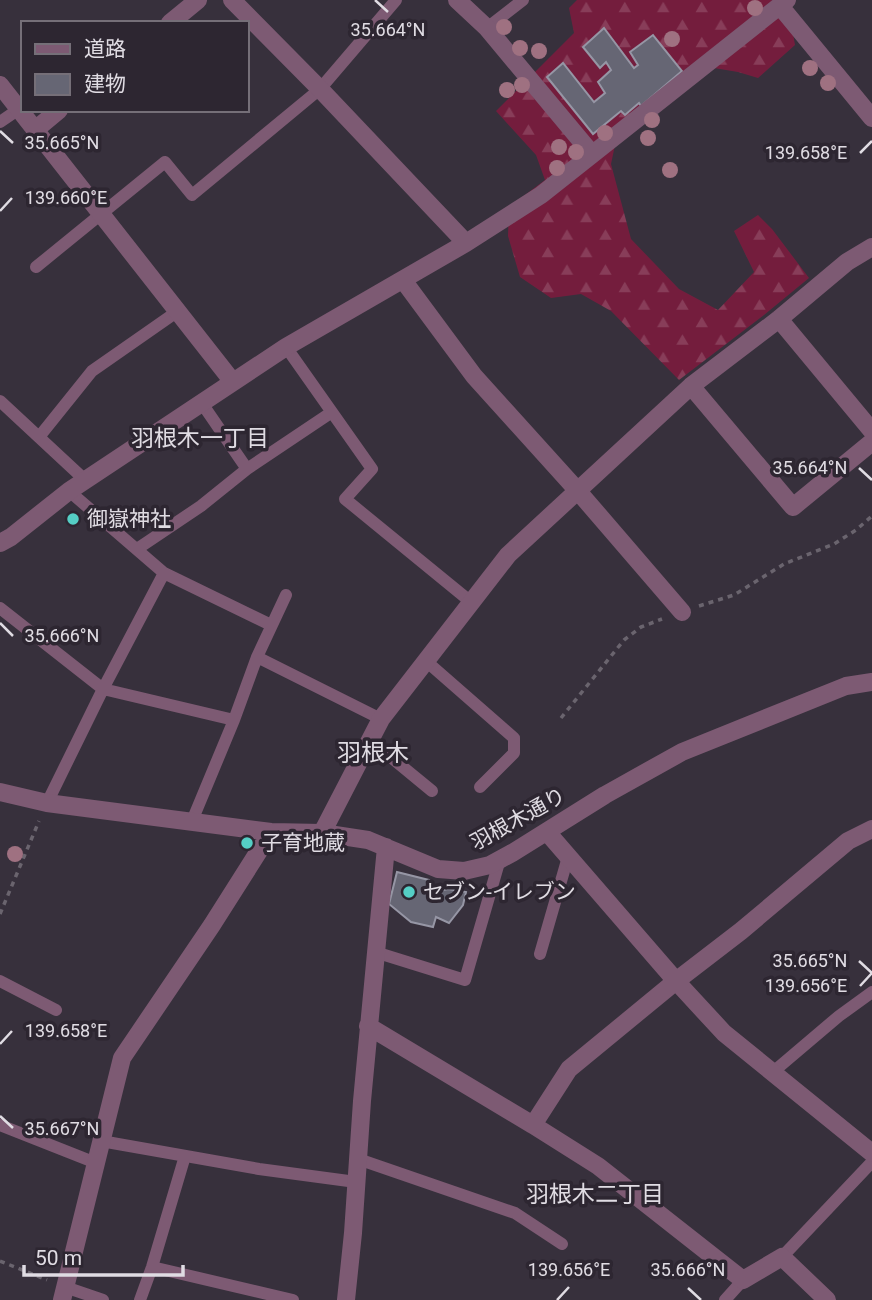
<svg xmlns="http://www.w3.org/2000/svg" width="872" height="1300" font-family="Roboto,'Noto Sans JP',sans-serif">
	<defs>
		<pattern id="forest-firs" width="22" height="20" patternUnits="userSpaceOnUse" patternTransform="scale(1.75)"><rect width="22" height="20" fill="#741d3d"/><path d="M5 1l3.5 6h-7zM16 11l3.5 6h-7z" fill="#883d59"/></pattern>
	</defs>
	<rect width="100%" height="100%" fill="#37303c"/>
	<path fill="url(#forest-firs)" d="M577,0H787L795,45L758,78L738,72L696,65L615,145L611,164L631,239L679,289L718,310L754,272L734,231L758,215L772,229L809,278L764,315L679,380L611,311L581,294L551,298L520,277L508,236L509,207L545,180L536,155L496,111L574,33L569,8Z"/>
	<path fill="#666674" stroke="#9696a5" stroke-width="2" d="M604,28L634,68L638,65L630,52L653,35L682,71L641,106L639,103L625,115L621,111L593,134L547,77L563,63L594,102L605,93L598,82L611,70L606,62L600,68L583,47Z
		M397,872L429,880L426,889L434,892L448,889L466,892L463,905L449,923L436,917L433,927L411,922L389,904Z"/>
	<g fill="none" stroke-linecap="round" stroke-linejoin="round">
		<path stroke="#6a646e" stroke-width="3.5" stroke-dasharray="5 5" stroke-linecap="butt" d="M699,606L734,595L784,564L834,544L856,530L872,516
			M561,718L624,640L641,627L662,619
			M0,914L39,821
			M0,1261L47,1280"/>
		<path stroke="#7d5a73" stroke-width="12" d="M487,28L523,0
			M0,122L19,109
			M36,267L165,162L192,195L320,89L396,0
			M286,347L372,469L345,499L471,602
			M0,401L85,480
			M201,402L247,469
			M39,437L92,371L178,311
			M69,491L164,573L271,625
			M137,549L201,506L247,469L332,412
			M0,608L103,689L234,720
			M257,657L381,719
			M426,661L514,738V753L480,787
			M370,740L432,791
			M47,803L103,689L164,573
			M192,821L234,720L257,657L286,595
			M375,952L465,980L500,859
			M540,954L568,857
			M0,981L56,1010
			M773,1072L839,1016L872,992
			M0,1125L96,1163
			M101,1141L259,1169L356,1182
			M358,1159L515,1213L562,1244
			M782,1257L872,1162
			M152,1267L293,1300
			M65,1287L103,1300
			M140,1300L152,1267L185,1156
			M725,1300L743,1280"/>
		<path stroke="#7d5a73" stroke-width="18" d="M232,0L320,89L466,243
			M457,0L487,28L592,154
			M780,6L872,118
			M170,23L198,0
			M0,85L233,382
			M35,130L59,110
			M403,280L474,376L577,490L682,612
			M779,319L872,431
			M691,386L793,507L872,442
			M0,543L11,537L69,491L286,347L466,243L541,195L787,0
			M0,792L47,803L271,832L322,833L368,840L438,869L464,871L490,865L512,853L605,795L682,752L846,686L872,682
			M547,832L676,981L724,1033L872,1153
			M322,833L381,719L508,555L691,386L779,319L847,262L872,247
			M368,1026L533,1125L598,1166L743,1280L782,1257L827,1300
			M533,1125L569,1069L676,981L741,931L848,841L872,829
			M62,1300L122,1058L212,925L271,832
			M346,1300L353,1233L362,1101L386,847"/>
	</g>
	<g fill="#9f7181">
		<circle cx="755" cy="8" r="8"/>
		<circle cx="504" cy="27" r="8"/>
		<circle cx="672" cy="39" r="8"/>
		<circle cx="520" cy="48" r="8"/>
		<circle cx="539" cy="51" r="8"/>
		<circle cx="810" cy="68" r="8"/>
		<circle cx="828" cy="83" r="8"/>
		<circle cx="522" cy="85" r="8"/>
		<circle cx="507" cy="90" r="8"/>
		<circle cx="652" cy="120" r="8"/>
		<circle cx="605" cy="133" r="8"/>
		<circle cx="648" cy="138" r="8"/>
		<circle cx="559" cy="147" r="8"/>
		<circle cx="576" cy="152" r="8"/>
		<circle cx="557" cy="168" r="8"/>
		<circle cx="670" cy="170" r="8"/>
		<circle cx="15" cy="854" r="8"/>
	</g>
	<path fill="none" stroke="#e0dce3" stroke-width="2.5" d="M375,0L388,12M0,131L13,143M860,153L872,141M0,211L12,198M859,468L872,480M0,623L13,636M859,961L872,973M860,986L872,973M0,1044L12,1031M0,1116L13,1128M688,1288L701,1300M557,1300L569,1287"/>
	<g fill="#55cec5" stroke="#2d2631" stroke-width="2.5">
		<circle cx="73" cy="519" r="7"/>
		<circle cx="247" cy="843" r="7"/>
		<circle cx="409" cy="892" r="7"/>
	</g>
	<g text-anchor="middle" stroke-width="7" stroke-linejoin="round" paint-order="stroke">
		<g font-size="21" fill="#e0dce3" stroke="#2d2631" text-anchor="start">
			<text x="87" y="526">御嶽神社</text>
			<text x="261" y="850">子育地蔵</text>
			<text x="423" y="899">セブン-イレブン</text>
		</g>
		<g font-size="21" fill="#e0dce3" stroke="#2d2631">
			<text transform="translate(518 819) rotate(-29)" y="7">羽根木通り</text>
		</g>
		<g font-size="23" fill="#e0dce3" stroke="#2d2631">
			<text x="200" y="446">羽根木一丁目</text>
			<text x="595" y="1202">羽根木二丁目</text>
		</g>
		<g font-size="24" fill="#e0dce3" stroke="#2d2631">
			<text x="373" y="761">羽根木</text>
		</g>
	</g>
	<g font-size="18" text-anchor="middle" fill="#e0dce3" stroke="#2d2631" stroke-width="7" stroke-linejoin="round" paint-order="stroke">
		<text x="388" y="36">35.664°N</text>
		<text x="62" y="149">35.665°N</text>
		<text x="806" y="159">139.658°E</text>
		<text x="66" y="204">139.660°E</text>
		<text x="810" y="474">35.664°N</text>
		<text x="62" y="642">35.666°N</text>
		<text x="810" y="967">35.665°N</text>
		<text x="806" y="992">139.656°E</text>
		<text x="66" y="1037">139.658°E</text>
		<text x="62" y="1135">35.667°N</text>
		<text x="569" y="1276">139.656°E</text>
		<text x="688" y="1276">35.666°N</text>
	</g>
	<rect x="21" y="21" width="228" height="91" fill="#2d2631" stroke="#756f78" stroke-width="2"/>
	<rect x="35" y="44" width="35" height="10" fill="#7d5a73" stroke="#756f78" stroke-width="2"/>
	<text x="84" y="56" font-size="21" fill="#e0dce3">道路</text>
	<rect x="35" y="74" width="35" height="21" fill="#666674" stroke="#756f78" stroke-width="2"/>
	<text x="84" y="91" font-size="21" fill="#e0dce3">建物</text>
	<path d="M24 1265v10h159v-10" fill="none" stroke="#e0dce3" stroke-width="3.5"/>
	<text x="35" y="1265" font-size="21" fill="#e0dce3" stroke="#2d2631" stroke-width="5" paint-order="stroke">50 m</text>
</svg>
